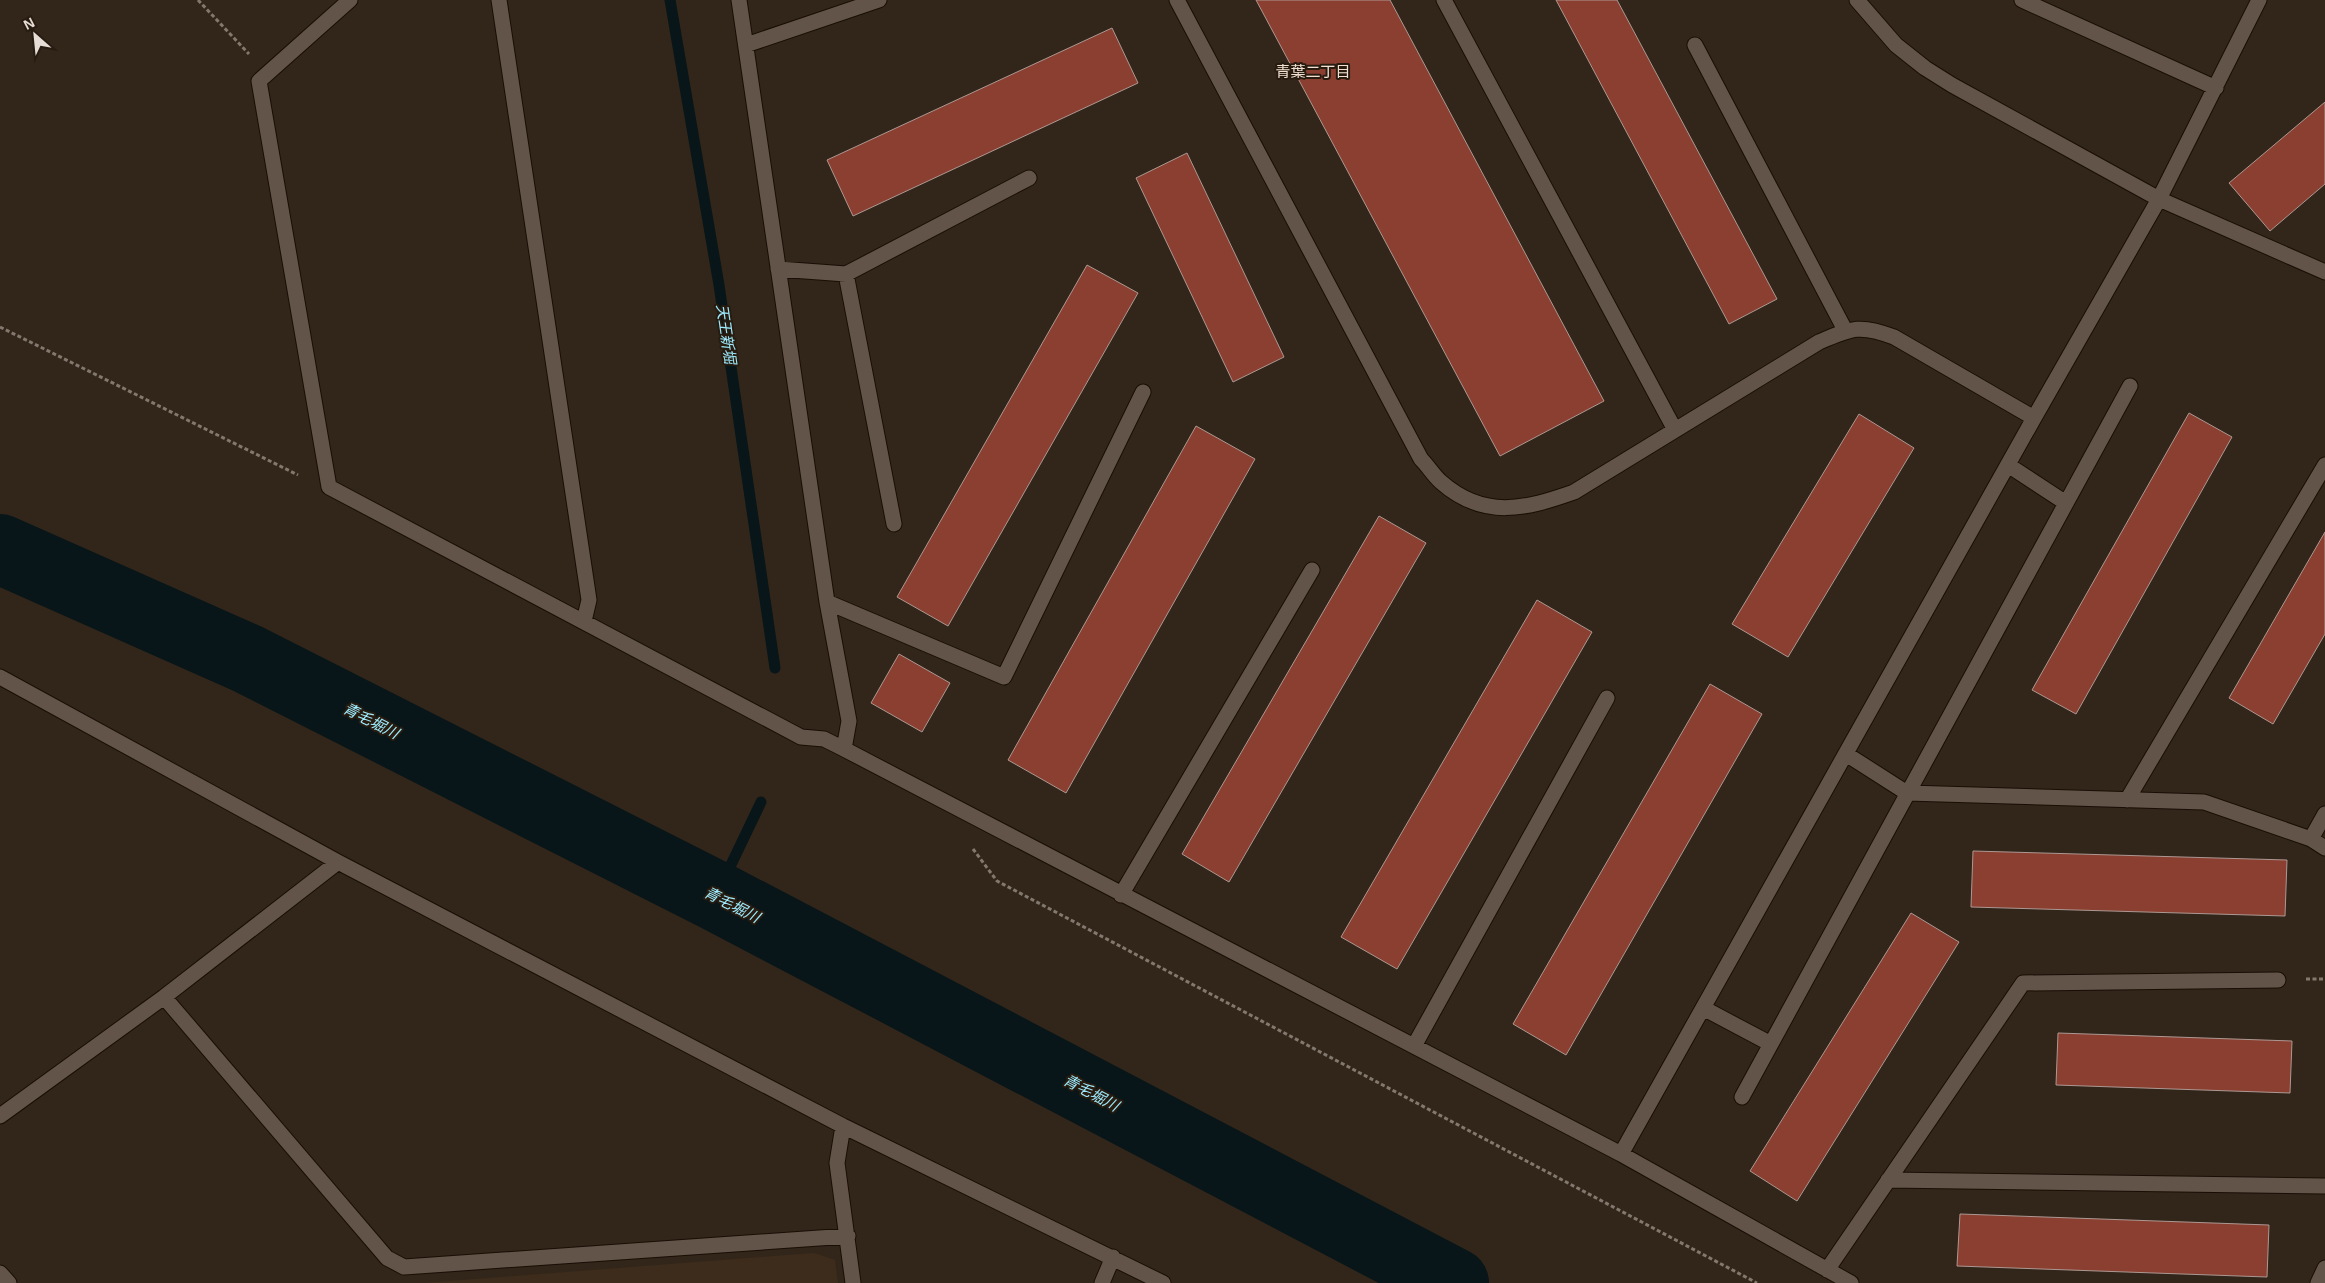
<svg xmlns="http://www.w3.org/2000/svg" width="2325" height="1283" font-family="Arial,'Noto Sans JP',sans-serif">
	<rect width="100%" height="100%" fill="#32261a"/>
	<path fill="#3d2c1c" d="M814,1253L835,1260L838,1283H423Z"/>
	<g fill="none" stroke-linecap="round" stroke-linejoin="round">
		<path stroke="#081619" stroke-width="11" d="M670,0L719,285L775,668
			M716,896L761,802"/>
		<path stroke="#081619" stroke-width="70" d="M0,549L248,659L716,896L1454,1283"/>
	</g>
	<path fill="#8a3f30" stroke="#ad9893" d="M1256,0H1390L1604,401L1500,456Z
		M1556,0H1617L1777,299L1729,324Z
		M1112,28L1138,83L853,216L827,160Z
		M2325,102V184L2270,231L2229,183Z
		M1187,153L1284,357L1233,382L1136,178Z
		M1087,265L1138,293L948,626L897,597Z
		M2189,413L2232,437L2076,714L2032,690Z
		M1859,414L1914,448L1788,657L1732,624Z
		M1196,426L1255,459L1066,793L1008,760Z
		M1379,516L1426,543L1229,882L1182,854Z
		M2325,532V634L2273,724L2229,698Z
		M1537,600L1592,632L1397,969L1341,937Z
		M899,654L950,683L922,732L871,703Z
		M1710,684L1762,714L1566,1055L1513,1024Z
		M1973,851L2287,860L2285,916L1971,907Z
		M1911,913L1959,942L1797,1201L1750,1171Z
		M2058,1033L2292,1041L2290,1093L2056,1085Z
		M1960,1214L2269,1225L2267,1277L1957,1266Z"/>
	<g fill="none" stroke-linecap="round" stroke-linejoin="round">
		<g stroke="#190e05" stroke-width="17">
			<path id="minor" d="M350,0L259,81L329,487L801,737L824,739L844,749
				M499,0L589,600L584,621
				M739,0L827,602L849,721L844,749L1621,1154L1851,1283
				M1177,0L1421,459C1428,466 1434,476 1441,482C1484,520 1526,509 1574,492L1819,342C1852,328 1860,324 1894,337L2034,418
				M1444,0L1675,430
				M1857,0L1896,45L1925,68L1952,85L2159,199L2325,272
				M2022,0L2216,88
				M746,45L879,0
				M1695,45L1845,330
				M778,269L846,274L1029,178
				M846,274L894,524
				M2008,465L2066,503
				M827,602L1004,677L1143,392
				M0,677L338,862L843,1126L1163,1283
				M1846,754L1907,793L2204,802L2311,839L2325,848
				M2127,800L2325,465
				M2311,839L2325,814
				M1121,895L1312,570
				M164,997L387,1258L404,1267L848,1236
				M1703,1008L1771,1044
				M1414,1046L1607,698
				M1742,1097L2130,386
				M0,1116L164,997L338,862
				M843,1126L837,1163L853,1283
				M1621,1154L2034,418L2159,199L2259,0
				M1888,1180L2325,1186
				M1827,1270L2023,983L2278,980
				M0,1273L9,1283
				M1102,1283L1113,1257
				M2318,1283L2325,1268"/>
		</g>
		<path stroke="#83786e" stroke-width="3" stroke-dasharray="4 2.5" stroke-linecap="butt" d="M198,0L249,54
			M0,327L298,475
			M973,849L997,881L1757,1283
			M2306,979H2325"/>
		<use href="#minor" stroke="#625448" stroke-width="15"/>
	</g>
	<g text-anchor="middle" stroke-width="4" stroke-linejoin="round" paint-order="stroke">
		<g font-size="15" fill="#f2e1d2" stroke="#281c11">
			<text x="1313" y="77">青葉二丁目</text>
		</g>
		<g font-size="15" font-style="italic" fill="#9cebfe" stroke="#281c11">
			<text transform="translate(726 334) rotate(82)" y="5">天王新堀</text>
			<text transform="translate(371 721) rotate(27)" y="5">青毛堀川</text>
			<text transform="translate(732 905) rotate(27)" y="5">青毛堀川</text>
			<text transform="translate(1091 1093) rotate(28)" y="5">青毛堀川</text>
		</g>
	</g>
	<g transform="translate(35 35) rotate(333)" stroke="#281c11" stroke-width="4" paint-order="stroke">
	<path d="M0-4L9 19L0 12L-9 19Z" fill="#e6ddd6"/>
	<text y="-8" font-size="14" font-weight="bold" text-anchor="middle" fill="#e6ddd6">N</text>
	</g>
</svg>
